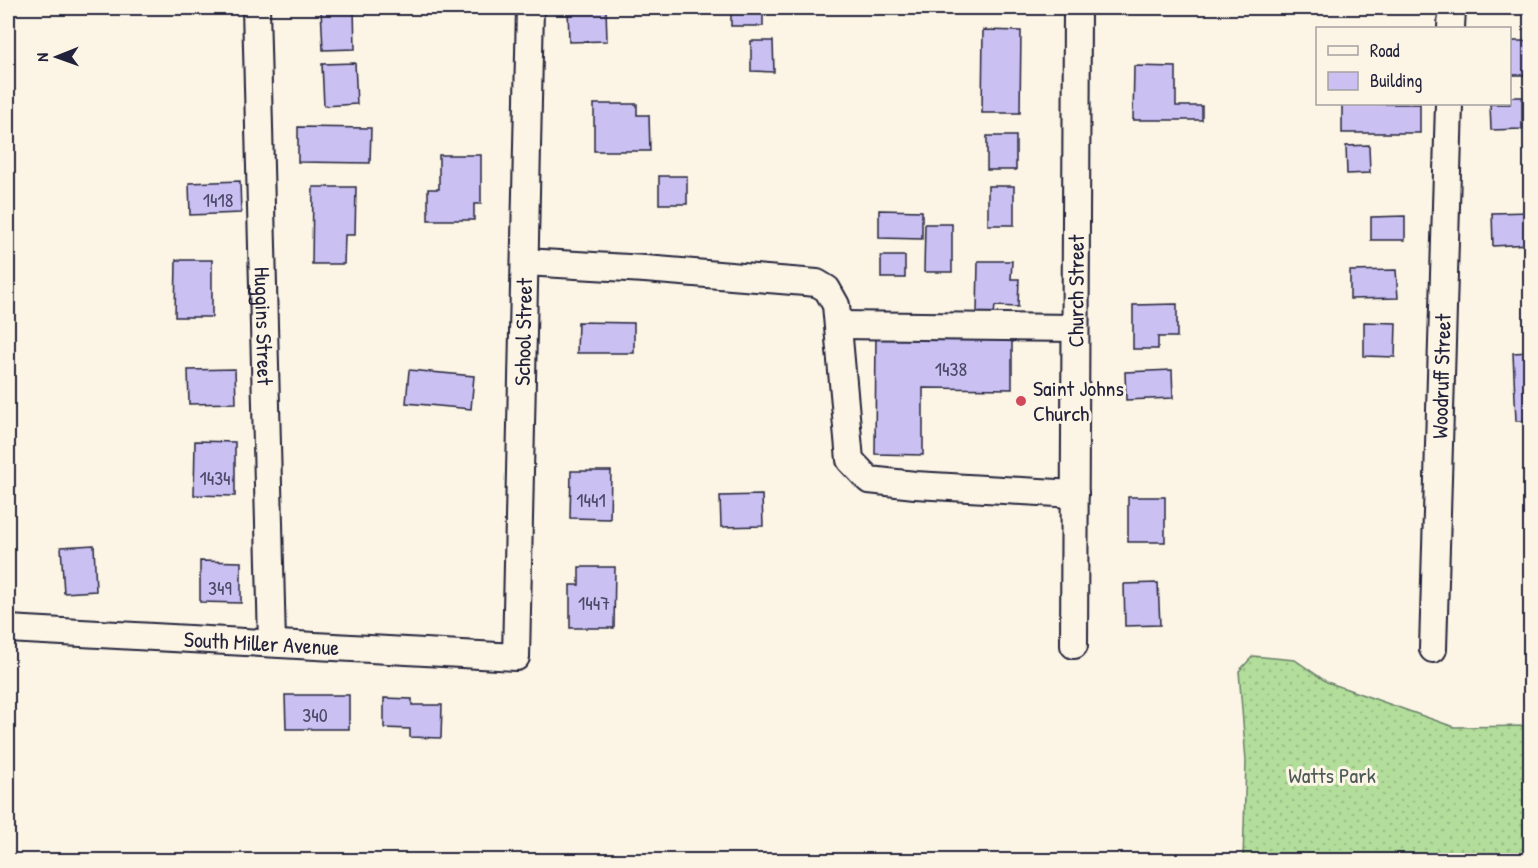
<svg xmlns="http://www.w3.org/2000/svg" width="1538" height="868" font-family="'Patrick Hand',sans-serif">
	<defs>
		<pattern id="grass-dots" width="8" height="8" patternUnits="userSpaceOnUse" patternTransform="scale(1.5)"><rect width="8" height="8" fill="#b2dd9a"/><path d="M2 2h.1M6 6h.1" fill="none" stroke="#99bd86" stroke-width="1.8" stroke-linecap="round"/></pattern>
	</defs>
	<rect width="100%" height="100%" fill="#fcf5e5"/>
	<filter id="ink" filterUnits="userSpaceOnUse"><feTurbulence type="fractalNoise" baseFrequency=".0167" numOctaves="2"/><feDisplacementMap in="SourceGraphic" scale="12" xChannelSelector="R" yChannelSelector="G"/><feConvolveMatrix kernelMatrix="1 2 1 2 8 2 1 2 1" color-interpolation-filters="sRGB"/></filter>
	<g filter="url(#ink)">
		<path fill="url(#grass-dots)" stroke="#6a806a" stroke-width="1.5" d="M1253,656L1295,660L1327,682L1454,727L1530,726V860H1243L1246,761L1239,671Z"/>
		<path fill="#cac0f2" stroke="#22223b" stroke-width="1.5" d="M354,8L355,49L323,50L321,9Z
			M568,8H606L607,41L569,42Z
			M706,8H781V11H763V26H731V10H706Z
			M983,30L1021,31L1020,113H982Z
			M751,41H773L774,72L751,71Z
			M1510,41H1530V75H1510Z
			M355,63L357,104L324,106L322,64Z
			M1134,66L1176,67V106H1202V120H1133Z
			M1510,97H1522V129L1491,130L1490,104H1510Z
			M594,104H637V115H649L650,151H594Z
			M1342,104H1420V133H1342Z
			M298,127L371,128L370,163L298,162Z
			M987,136H1016V170H987Z
			M1369,145L1370,173L1347,174L1346,146Z
			M439,155H481V204H474V220H428V189H439Z
			M659,176H687V204H659Z
			M240,181L241,213L190,215L189,183Z
			M988,186H1014V225H988Z
			M313,187H356L355,235H345L344,264H312Z
			M879,210L922,211V239L879,238Z
			M1530,212V244L1493,246L1492,213Z
			M1405,216V240H1371V217Z
			M925,224H952V272H924Z
			M881,256H905V278H881Z
			M176,260H212V317H175Z
			M978,261H1012L1011,279H1019L1018,307L995,306L994,314H977Z
			M1396,270L1398,298L1350,299V271Z
			M1177,304V337H1158V349H1133V305Z
			M578,322L634,323V353H577Z
			M1364,322L1396,323L1395,357L1364,356Z
			M876,333L1012,339V389L923,388V455L875,454Z
			M1530,352V421H1516L1513,353Z
			M235,369L236,403L189,404L188,370Z
			M409,370L474,376L471,409L406,403Z
			M1172,370L1173,398L1126,400L1125,372Z
			M195,441L235,442V496L194,495Z
			M571,471H611L610,519L570,518Z
			M762,495L763,526L721,527L720,496Z
			M1128,497H1165V542H1128Z
			M94,545L96,591L64,593L61,547Z
			M200,561L241,562V603L200,602Z
			M579,567H615L614,628H570V585H579Z
			M1158,583L1160,625L1125,626L1124,584Z
			M285,695H349V729H286Z
			M384,698L412,699V705H442L441,738L410,737V729L384,728Z"/>
		<g fill="none" stroke-linecap="round" stroke-linejoin="round">
			<g stroke="#22223b" stroke-width="30">
				<g id="minor">
					<path id="s1" d="M256,8L272,643"/>
					<path d="M1451,28L1452,8"/>
					<path d="M525,262L645,269L817,283L827,289L836,305L850,460L869,480L915,485L1075,494"/>
					<path d="M839,325L1075,328"/>
					<path id="s2" d="M8,629L516,657L530,8"/>
					<path id="s3" d="M1074,645L1077,8"/>
					<path id="s4" d="M1433,649L1449,104"/>
				</g>
			</g>
			<use href="#minor" stroke="#fcf5e5" stroke-width="26"/>
		</g>
	</g>
	<circle fill="#d1495b" stroke="#fcf5e5" stroke-width="2" cx="1021" cy="401" r="6"/>
	<g text-anchor="middle" stroke-width="6" stroke-linejoin="round" paint-order="stroke">
		<g font-size="20" fill="#4c4a69">
			<text x="218" y="207">1418</text>
			<text x="951" y="376">1438</text>
			<text x="215" y="485">1434</text>
			<text x="591" y="507">1441</text>
			<text x="220" y="595">349</text>
			<text x="594" y="610">1447</text>
			<text x="315" y="722">340</text>
		</g>
		<g font-size="22" fill="#22223b" stroke="#fcf5e5">
			<text dy="8" stroke="none"><textPath href="#s3" startOffset="354">Church Street</textPath></text>
			<text dy="8" stroke="none"><textPath href="#s1" startOffset="318">Huggins Street</textPath></text>
			<text dy="8" stroke="none"><textPath href="#s2" startOffset="834">School Street</textPath></text>
			<text dy="8" stroke="none"><textPath href="#s4" startOffset="273">Woodruff Street</textPath></text>
			<text dy="8" stroke="none"><textPath href="#s2" startOffset="254">South Miller Avenue</textPath></text>
		</g>
		<g font-size="22" fill="#22223b" stroke="#fcf5e5" text-anchor="start">
			<text x="1033" y="396">Saint Johns<tspan x="1033" dy="25">Church</tspan></text>
		</g>
		<g font-size="22" fill="#4d5a58" stroke="#fcf5e5">
			<text x="1332" y="783">Watts Park</text>
		</g>
	</g>
	<rect width="1538" height="868" fill="none" stroke="#fcf5e5" stroke-width="30"/>
	<rect x="15" y="15" width="1508" height="838" fill="none" stroke="#22223b" stroke-width="2" filter="url(#ink)"/>
	<rect x="1316" y="27" width="195" height="78" fill="#fcf5e5" stroke="#a5a1a1" stroke-width="1.5"/>
	<rect x="1328" y="46" width="30" height="9" fill="#fcf5e5" stroke="#a5a1a1" stroke-width="1.5"/>
	<text x="1370" y="57" font-size="18" fill="#22223b">Road</text>
	<rect x="1328" y="72" width="30" height="18" fill="#cac0f2" stroke="#a5a1a1" stroke-width="1.5"/>
	<text x="1370" y="87" font-size="18" fill="#22223b">Building</text>
	<g transform="translate(57 57) rotate(269)" stroke="#fcf5e5" stroke-width="4.5" paint-order="stroke">
	<path d="M0-4.5L10 22L0 15L-10 22Z" fill="#22223b"/>
	<text y="-9" font-size="16" font-weight="bold" text-anchor="middle" fill="#22223b">N</text>
	</g>
</svg>
